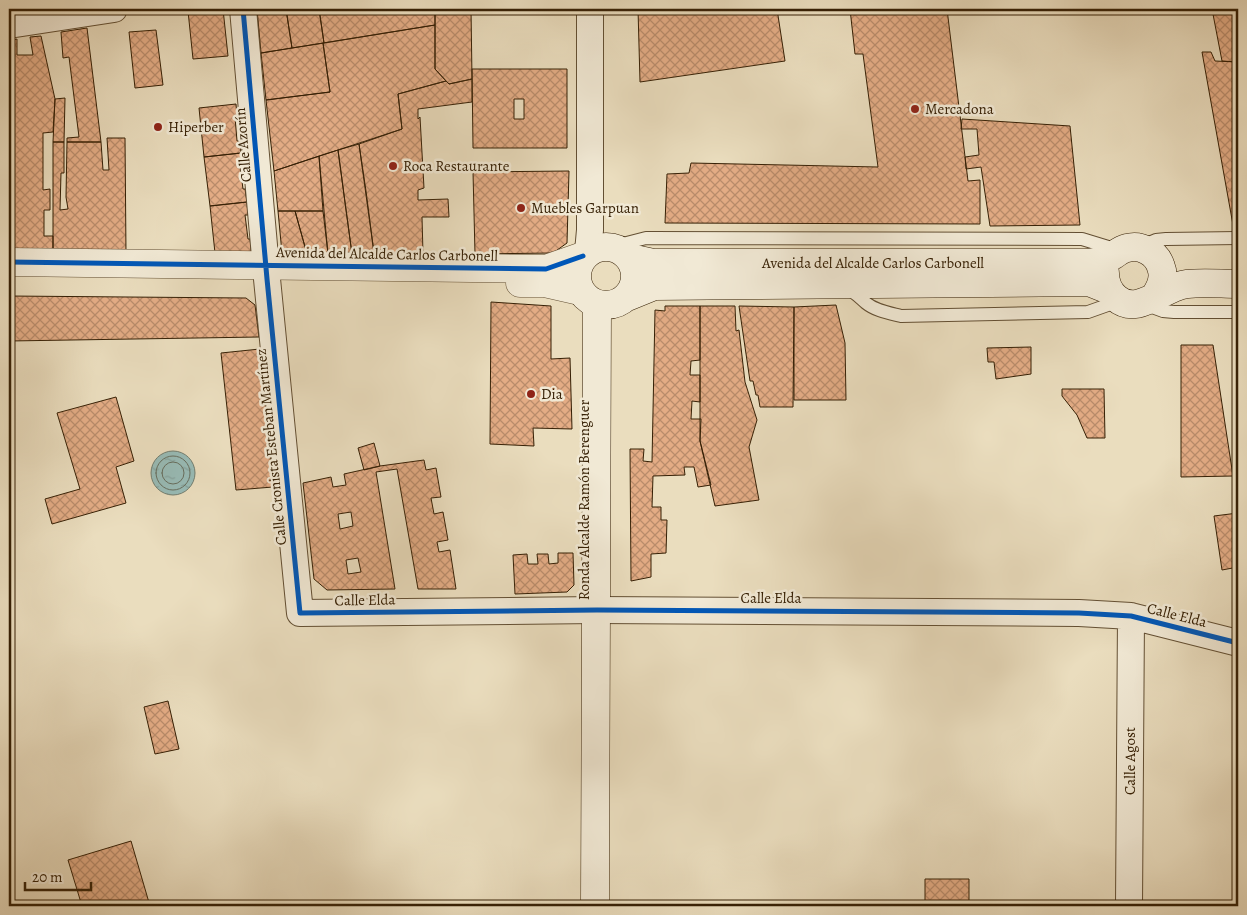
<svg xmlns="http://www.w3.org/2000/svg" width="1247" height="915" font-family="Alegreya,serif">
	<defs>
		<pattern id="water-ripples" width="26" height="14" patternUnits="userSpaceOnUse" patternTransform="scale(1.25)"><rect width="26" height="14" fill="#98bbb6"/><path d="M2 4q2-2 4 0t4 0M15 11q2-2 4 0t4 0" fill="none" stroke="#84a09b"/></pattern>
		<pattern id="building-cross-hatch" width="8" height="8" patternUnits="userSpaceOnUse" patternTransform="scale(1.25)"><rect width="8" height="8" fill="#e3ac85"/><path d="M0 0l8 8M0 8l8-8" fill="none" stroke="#b98c6b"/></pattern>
	</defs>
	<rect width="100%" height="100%" fill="#eaddbe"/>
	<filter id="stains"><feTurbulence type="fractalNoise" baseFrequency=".004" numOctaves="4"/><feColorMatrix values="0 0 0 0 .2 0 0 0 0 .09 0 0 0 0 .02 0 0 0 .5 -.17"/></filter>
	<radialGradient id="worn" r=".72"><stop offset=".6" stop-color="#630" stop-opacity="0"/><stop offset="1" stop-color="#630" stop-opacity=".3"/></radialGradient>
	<path fill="url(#water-ripples)" stroke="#717d6f" d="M151 473a22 22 0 1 1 44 0a22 22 0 1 1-44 0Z"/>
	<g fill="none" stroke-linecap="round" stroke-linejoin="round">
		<path stroke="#676e5e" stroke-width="1" d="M156 473a17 17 0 1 1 34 0a17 17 0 1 1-34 0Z
			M162 473a11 11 0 1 1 22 0a11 11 0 1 1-22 0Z"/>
	</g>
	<path fill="url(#building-cross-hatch)" stroke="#362005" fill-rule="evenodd" d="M202,9H223L228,56L193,59L188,11Z
		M257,9H286L292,48L261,53Z
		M286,9H319L324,43L292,48Z
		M319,9H435V25L324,43Z
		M435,9H471L472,79L449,84L435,69Z
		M638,9H777L785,61L640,82Z
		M850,9H947L968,181L980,180V224L665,223L667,174L689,173L691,163L878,167L863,54H855Z
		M1212,9H1238V62L1222,61Z
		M435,25V69L446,81L398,94L402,129L274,171L266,100L330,92L323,43Z
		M87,28L101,142H67V138L79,137L69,57L63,58L61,32Z
		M156,30L163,85L135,88L129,32Z
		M41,36L55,99L53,132L43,133V190L50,189V210H44V236H53V253L9,252V41L17,39V55H33L30,37Z
		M323,43L330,92L266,100L261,53Z
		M1202,52H1211L1215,61L1238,62V225H1233Z
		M472,69H567V148H473ZM514,99H524V119H514Z
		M472,79V102L418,109V119L420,117L424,188L418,190V200L448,199L449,217H422L423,254L374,253L359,144L402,129L398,94L446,81L449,84Z
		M65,98L64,142H53L55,99Z
		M236,104L237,117H235L237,141H240L241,153L204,157L199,108Z
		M962,119L1070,126L1080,225L990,226L981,167L966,169L965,157L979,155L977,129H961Z
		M107,138H125L126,254L53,253V142H64V173H61L60,210L68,209L66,197L67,142H101L103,170H109Z
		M359,144L366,191L374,253L352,254L338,150Z
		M338,150L346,210L352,254H328L319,156Z
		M241,153L243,165L240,166L243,189H245L247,202L210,206L204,157Z
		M319,156L323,211H278L274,171Z
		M569,171L567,243L553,253L475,254L473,172Z
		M247,202L248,215H245L248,239H250L252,256L215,253L210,206Z
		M278,211H295L307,254L282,253Z
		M295,211H323L328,254H307Z
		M9,296L246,298L255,305L259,337L9,341Z
		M491,302L551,306V359L570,358L572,429L533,428L534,446L490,444Z
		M836,305L845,343L846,400H794V307Z
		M665,306H700V360L691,361L690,375H700V402L692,401L691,419H701L700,441L711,485L698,487L694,467H684L685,475L653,476L652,507H661V520H667L666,553L651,554V577L631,581L630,449H644L643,461L652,462L655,310L665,311Z
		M700,306H735L736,331L739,330L745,382L757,420L749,447L759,500L715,506L700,441Z
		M739,306L794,307L793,407H760L758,395H756L753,381H750Z
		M1181,345H1213L1233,476L1181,477Z
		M1031,347V374L996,379L994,362H988L987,348Z
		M260,349L273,487L236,490L221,353Z
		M1062,389H1104L1105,438H1087L1077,415L1062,396Z
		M116,397L134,461L116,467L126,503L52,524L45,499L80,489L57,413Z
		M374,443L380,466L364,470L358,448Z
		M424,460L426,470L436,468L441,497L431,498L434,514L443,512L448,540L437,542L439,552L450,550L456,589H418L397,469L376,472L395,589L327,590L314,579L303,483L331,477L333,487L346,485L344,474L380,466ZM351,512L353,526L340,529L338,514ZM358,558L361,572L348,574L346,560Z
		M1238,513V567L1222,570L1214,516Z
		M558,553H573L574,585L567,592L515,594L513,555L527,554L528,564H538L537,554H548L549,564L558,563Z
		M168,701L179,749L155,754L144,707Z
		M131,841L150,906H82L68,860Z
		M925,879H969V906H925Z"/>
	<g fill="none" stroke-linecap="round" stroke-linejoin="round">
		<g stroke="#634f33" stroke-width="14">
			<path id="service" d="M1142,246L1156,240L1166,239L1238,238
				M611,247L646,238L1082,239L1118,250
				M847,289C855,292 860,298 866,303C876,311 889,313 901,316L1088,312L1119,301
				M1144,304L1163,311L1174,312H1238"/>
		</g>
		<g stroke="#634f33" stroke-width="28">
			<path id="minor" d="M243,9L267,279L300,613L597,610L1079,613L1131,616L1238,643
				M9,25L114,9
				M588,252L590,230V9
				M1129,906L1131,616"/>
		</g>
		<g stroke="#634f33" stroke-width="29">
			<path id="tertiary" d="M9,262L546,269L583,256
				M520,283H545L580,291"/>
		</g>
		<g stroke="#362005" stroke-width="29">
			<path id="secondary" d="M577 276a29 29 0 1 1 58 0a29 29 0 1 1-58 0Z
				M630,258L653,263H1088C1097,262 1105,260 1114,255C1118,252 1122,249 1127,248C1141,244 1157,253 1161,267C1165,277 1161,287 1155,296
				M1105,273C1105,283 1108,291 1116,298C1138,317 1162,287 1187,284C1204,282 1222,284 1238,284
				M627,297L654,286L1089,282L1109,290
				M595,906L597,304"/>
		</g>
		<use href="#service" stroke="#f1e9d5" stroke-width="12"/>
		<use href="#minor" stroke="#f1e9d5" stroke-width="26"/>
		<use href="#tertiary" stroke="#f1e9d5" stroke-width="28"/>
		<use href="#secondary" stroke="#f1e9d5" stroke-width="28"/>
		<g stroke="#f1e9d5" stroke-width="8">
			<path id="cycleway" d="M243,9L267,279L300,613L597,610L1079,613L1131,616L1238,643
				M9,262L546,269L583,256"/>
		</g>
		<use href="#cycleway" stroke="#0057b8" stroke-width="5"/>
	</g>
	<g fill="#8f2418" stroke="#f1e9d5" stroke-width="2">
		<circle cx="915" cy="109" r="5"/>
		<circle cx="158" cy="127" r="5"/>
		<circle cx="393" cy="166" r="5"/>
		<circle cx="521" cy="208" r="5"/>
		<circle cx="531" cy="394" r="5"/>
	</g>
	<g text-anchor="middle" stroke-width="5" stroke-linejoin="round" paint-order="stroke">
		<g font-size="15" fill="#362005" stroke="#f1e9d5" text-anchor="start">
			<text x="925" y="114">Mercadona</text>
			<text x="168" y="132">Hiperber</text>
			<text x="403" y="171">Roca Restaurante</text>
			<text x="531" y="213">Muebles Garpuan</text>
			<text x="541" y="399">Dia</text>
		</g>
		<g font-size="15" fill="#362005" stroke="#f1e9d5">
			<text transform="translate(243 145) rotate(-95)" y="5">Calle Azorín</text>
			<text transform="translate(387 254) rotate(1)" y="5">Avenida del Alcalde Carlos Carbonell</text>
			<text x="873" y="268">Avenida del Alcalde Carlos Carbonell</text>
			<text transform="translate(271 447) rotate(-96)" y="5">Calle Cronista Esteban Martínez</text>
			<text transform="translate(584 500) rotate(-90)" y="5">Ronda Alcalde Ramón Berenguer</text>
			<text x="771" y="603">Calle Elda</text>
			<text transform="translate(365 600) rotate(-1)" y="5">Calle Elda</text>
			<text transform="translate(1177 615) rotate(14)" y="5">Calle Elda</text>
			<text transform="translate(1130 761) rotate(-90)" y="5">Calle Agost</text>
		</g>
	</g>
	<rect width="1247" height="915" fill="none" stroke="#eaddbe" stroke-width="30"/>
	<rect x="10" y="10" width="1227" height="895" fill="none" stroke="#362005" stroke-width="2.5"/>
	<rect x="15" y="15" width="1217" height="885" fill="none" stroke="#362005"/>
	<path d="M25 882v8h66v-8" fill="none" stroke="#362005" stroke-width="2.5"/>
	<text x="32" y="882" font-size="15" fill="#362005" stroke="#f1e9d5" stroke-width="4" paint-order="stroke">20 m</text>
	<rect width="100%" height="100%" filter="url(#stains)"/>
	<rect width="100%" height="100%" fill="url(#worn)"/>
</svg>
